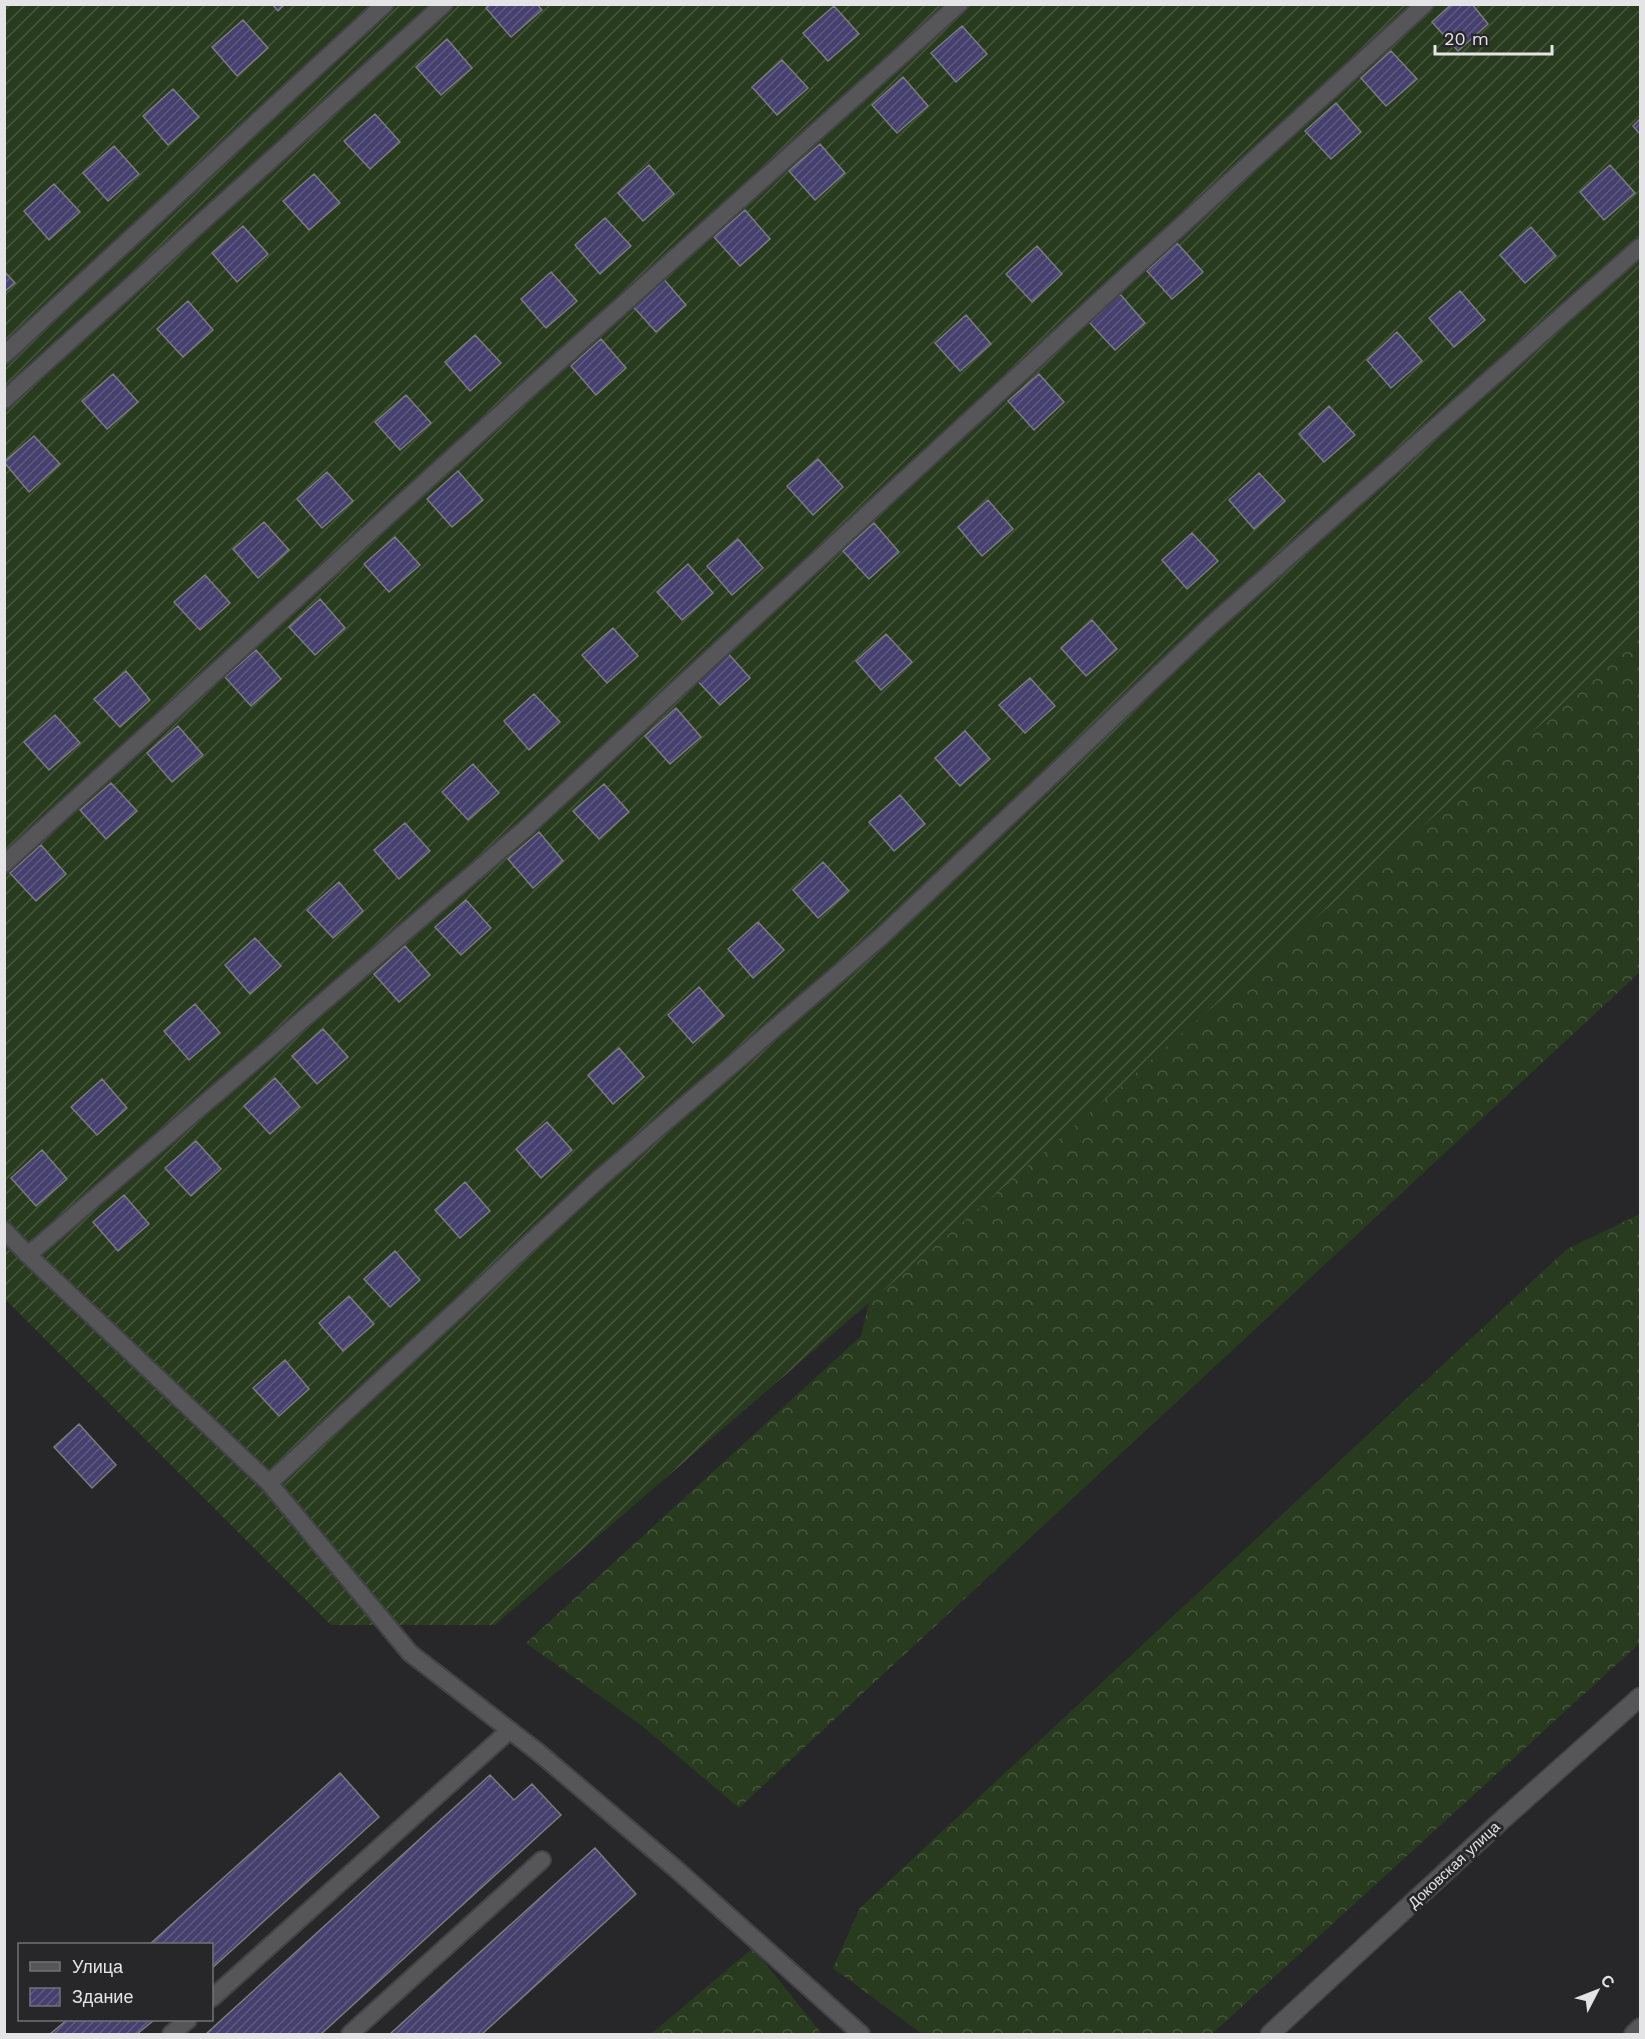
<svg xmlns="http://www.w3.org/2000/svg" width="1645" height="2039" font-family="'Work Sans',sans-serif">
	<defs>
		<pattern id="forest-crowns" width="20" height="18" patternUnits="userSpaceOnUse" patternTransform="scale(1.5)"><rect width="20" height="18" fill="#283b1e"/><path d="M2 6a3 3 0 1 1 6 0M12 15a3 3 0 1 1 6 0" fill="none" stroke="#47573f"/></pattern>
		<pattern id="garden-furrows" width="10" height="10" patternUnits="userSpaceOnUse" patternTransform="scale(1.5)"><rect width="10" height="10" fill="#283b1e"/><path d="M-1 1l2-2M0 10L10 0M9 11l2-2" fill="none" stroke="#47573f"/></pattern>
		<pattern id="building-hatch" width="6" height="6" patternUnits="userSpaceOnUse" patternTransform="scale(1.5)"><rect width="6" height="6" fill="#45406d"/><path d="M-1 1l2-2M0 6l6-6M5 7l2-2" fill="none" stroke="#605b82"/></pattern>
	</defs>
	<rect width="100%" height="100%" fill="#272729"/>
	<path fill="url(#forest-crowns)" d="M1640,517V972L739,1808L642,1726L526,1643L861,1336L880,1257Z
		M1640,1214V1643L1212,2034H922L833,1968L860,1908L1567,1249Z
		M753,1948L822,2034H651Z"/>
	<path fill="url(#garden-furrows)" d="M4,5H1640V639L495,1625H331L5,1299Z"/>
	<path fill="url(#building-hatch)" stroke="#7b7b7e" stroke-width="1.5" d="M272,4H285L278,11Z
		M490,4H537L542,10L511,37L486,8Z
		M1452,4H1472L1488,24L1458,51L1432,22Z
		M834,6L859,34L828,61L803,33Z
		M243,20L268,48L237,76L212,47Z
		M962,26L987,54L956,82L931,53Z
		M447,39L472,68L441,95L416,67Z
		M1391,51L1417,79L1386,106L1361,78Z
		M782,60L808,88L777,115L752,87Z
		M903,77L928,106L897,133L872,105Z
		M173,89L199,117L168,145L143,116Z
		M1336,103L1361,132L1331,159L1305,131Z
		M375,114L400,142L370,169L344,141Z
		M1640,119V134L1633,126Z
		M820,144L845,173L815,200L789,171Z
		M114,146L139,174L108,201L83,173Z
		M649,165L674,194L643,221L618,193Z
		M1610,165L1635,193L1604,220L1580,192Z
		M314,174L340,203L309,230L283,201Z
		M54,184L80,212L49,240L24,211Z
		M745,210L770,239L740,266L714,237Z
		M605,218L631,246L600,274L575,245Z
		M243,226L268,254L237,282L212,253Z
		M1531,227L1556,256L1525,283L1500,255Z
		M1177,243L1203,272L1172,299L1147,271Z
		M1037,246L1062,274L1032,302L1006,274Z
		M4,271L15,283L4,292Z
		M551,272L577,301L546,328L521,299Z
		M661,276L686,305L656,332L630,303Z
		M1460,291L1485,320L1454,347L1429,318Z
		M1120,294L1145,323L1115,350L1089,322Z
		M188,301L213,330L183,357L157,329Z
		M966,315L991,344L960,371L935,343Z
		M1397,332L1422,361L1391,388L1367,360Z
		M475,335L501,363L470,391L445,362Z
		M601,339L626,368L596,395L571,366Z
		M113,374L138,402L107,429L82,401Z
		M1039,374L1064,402L1034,430L1008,401Z
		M406,395L431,423L400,450L375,422Z
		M1329,406L1355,435L1324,462L1299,434Z
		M34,436L60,464L29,492L4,462Z
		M818,459L843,487L813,515L787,486Z
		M458,471L483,500L452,527L427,499Z
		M327,472L353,501L322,528L297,499Z
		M1259,473L1285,501L1254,529L1229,500Z
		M988,500L1013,529L982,556L958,527Z
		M264,522L289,550L258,578L233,549Z
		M874,523L899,552L869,579L843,551Z
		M1192,533L1218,561L1187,589L1162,560Z
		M395,537L420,565L389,592L364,564Z
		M738,539L763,568L732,595L707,566Z
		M688,564L713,593L682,620L657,592Z
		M205,575L230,603L200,630L174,602Z
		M320,599L345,628L315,655L289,627Z
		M1092,620L1117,649L1086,676L1061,648Z
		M613,628L638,656L607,683L582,655Z
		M886,634L912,662L881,690L856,661Z
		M256,650L281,679L251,706L225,677Z
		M725,650L750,678L720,705L694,677Z
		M126,671L150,700L120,727L94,699Z
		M1030,678L1055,706L1025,733L999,705Z
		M534,694L560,722L529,750L504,721Z
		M676,708L701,737L670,764L645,736Z
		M55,715L80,743L49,770L24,742Z
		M178,726L203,755L172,782L147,753Z
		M965,731L990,759L960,786L935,758Z
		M473,764L499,793L468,820L442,792Z
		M111,783L137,811L106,839L80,810Z
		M604,784L629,812L599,839L573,811Z
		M900,795L925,824L894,851L869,822Z
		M405,823L430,851L399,879L374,850Z
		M539,832L563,861L533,888L508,859Z
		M41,845L66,874L36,901L10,873Z
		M823,862L849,891L818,918L793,890Z
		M339,882L363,911L333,938L307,910Z
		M466,900L491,928L461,955L435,927Z
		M758,922L784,950L753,978L728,949Z
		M255,938L281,966L250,994L225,965Z
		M405,946L430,975L399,1002L374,974Z
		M699,987L724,1016L693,1043L668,1015Z
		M195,1004L220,1033L189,1060L164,1031Z
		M323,1029L348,1057L317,1084L292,1056Z
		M619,1048L644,1077L613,1104L588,1075Z
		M275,1078L300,1107L270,1134L244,1106Z
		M102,1079L127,1108L97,1135L71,1107Z
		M547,1122L572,1150L541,1178L516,1149Z
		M196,1141L221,1169L191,1196L165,1168Z
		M42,1150L67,1179L36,1206L11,1178Z
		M465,1182L490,1211L460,1238L435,1210Z
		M124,1195L149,1224L118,1251L93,1222Z
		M395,1251L420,1280L390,1307L364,1279Z
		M349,1296L374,1324L343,1351L319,1323Z
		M285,1360L309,1389L279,1416L253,1388Z
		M79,1424L116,1465L92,1488L54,1447Z
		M340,1773L379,1817L212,1968V1944H150Z
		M490,1775L514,1800L532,1784L561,1815L321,2034H206Z
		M595,1848L636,1894L482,2034H390Z
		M67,2020H154L137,2034H50Z"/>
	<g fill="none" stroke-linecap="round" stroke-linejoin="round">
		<g stroke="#434345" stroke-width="20">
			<path id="lane" d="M4,355L385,4
				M4,400L444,4
				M4,864L487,426L959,4
				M4,1230L28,1255L269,1483L410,1653L538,1752L676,1869L861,2034
				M28,1255L524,830L1137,266L1425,4
				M269,1483L600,1178L881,937L1210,626L1640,247
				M212,1998L510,1730
				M171,2034L188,2020
				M350,2034L542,1860
				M1633,2034L1640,2027"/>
		</g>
		<g stroke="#434345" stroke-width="21">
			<path id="secondary" d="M1270,2034L1502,1820L1640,1697"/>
		</g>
		<use href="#lane" stroke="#565659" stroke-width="16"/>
		<use href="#secondary" stroke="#565659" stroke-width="18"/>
	</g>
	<g text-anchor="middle" stroke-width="6" stroke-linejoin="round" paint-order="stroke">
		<g font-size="15" fill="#e4e4e6" stroke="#272729">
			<text transform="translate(1454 1865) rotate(-43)" y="5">Доковская улица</text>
		</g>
	</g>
	<rect width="1645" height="2039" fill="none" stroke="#e4e4e6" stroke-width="12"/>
	<rect x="18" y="1943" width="195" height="78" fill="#272729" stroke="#737375" stroke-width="1.5"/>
	<rect x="30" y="1962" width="30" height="9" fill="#565659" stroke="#737375" stroke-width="1.5"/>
	<text x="72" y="1973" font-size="18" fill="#e4e4e6">Улица</text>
	<rect x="30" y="1988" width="30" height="18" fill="url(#building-hatch)" stroke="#737375" stroke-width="1.5"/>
	<text x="72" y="2003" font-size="18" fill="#e4e4e6">Здание</text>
	<g transform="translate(1597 1991) rotate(48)" stroke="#272729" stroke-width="4.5" paint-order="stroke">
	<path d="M0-4.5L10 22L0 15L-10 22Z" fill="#e4e4e6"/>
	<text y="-9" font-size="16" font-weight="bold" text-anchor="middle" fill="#e4e4e6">С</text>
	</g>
	<path d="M1435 45v9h117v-9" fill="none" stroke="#e4e4e6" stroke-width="3"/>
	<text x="1444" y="45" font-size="18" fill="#e4e4e6" stroke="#272729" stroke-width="4.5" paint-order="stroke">20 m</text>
</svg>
